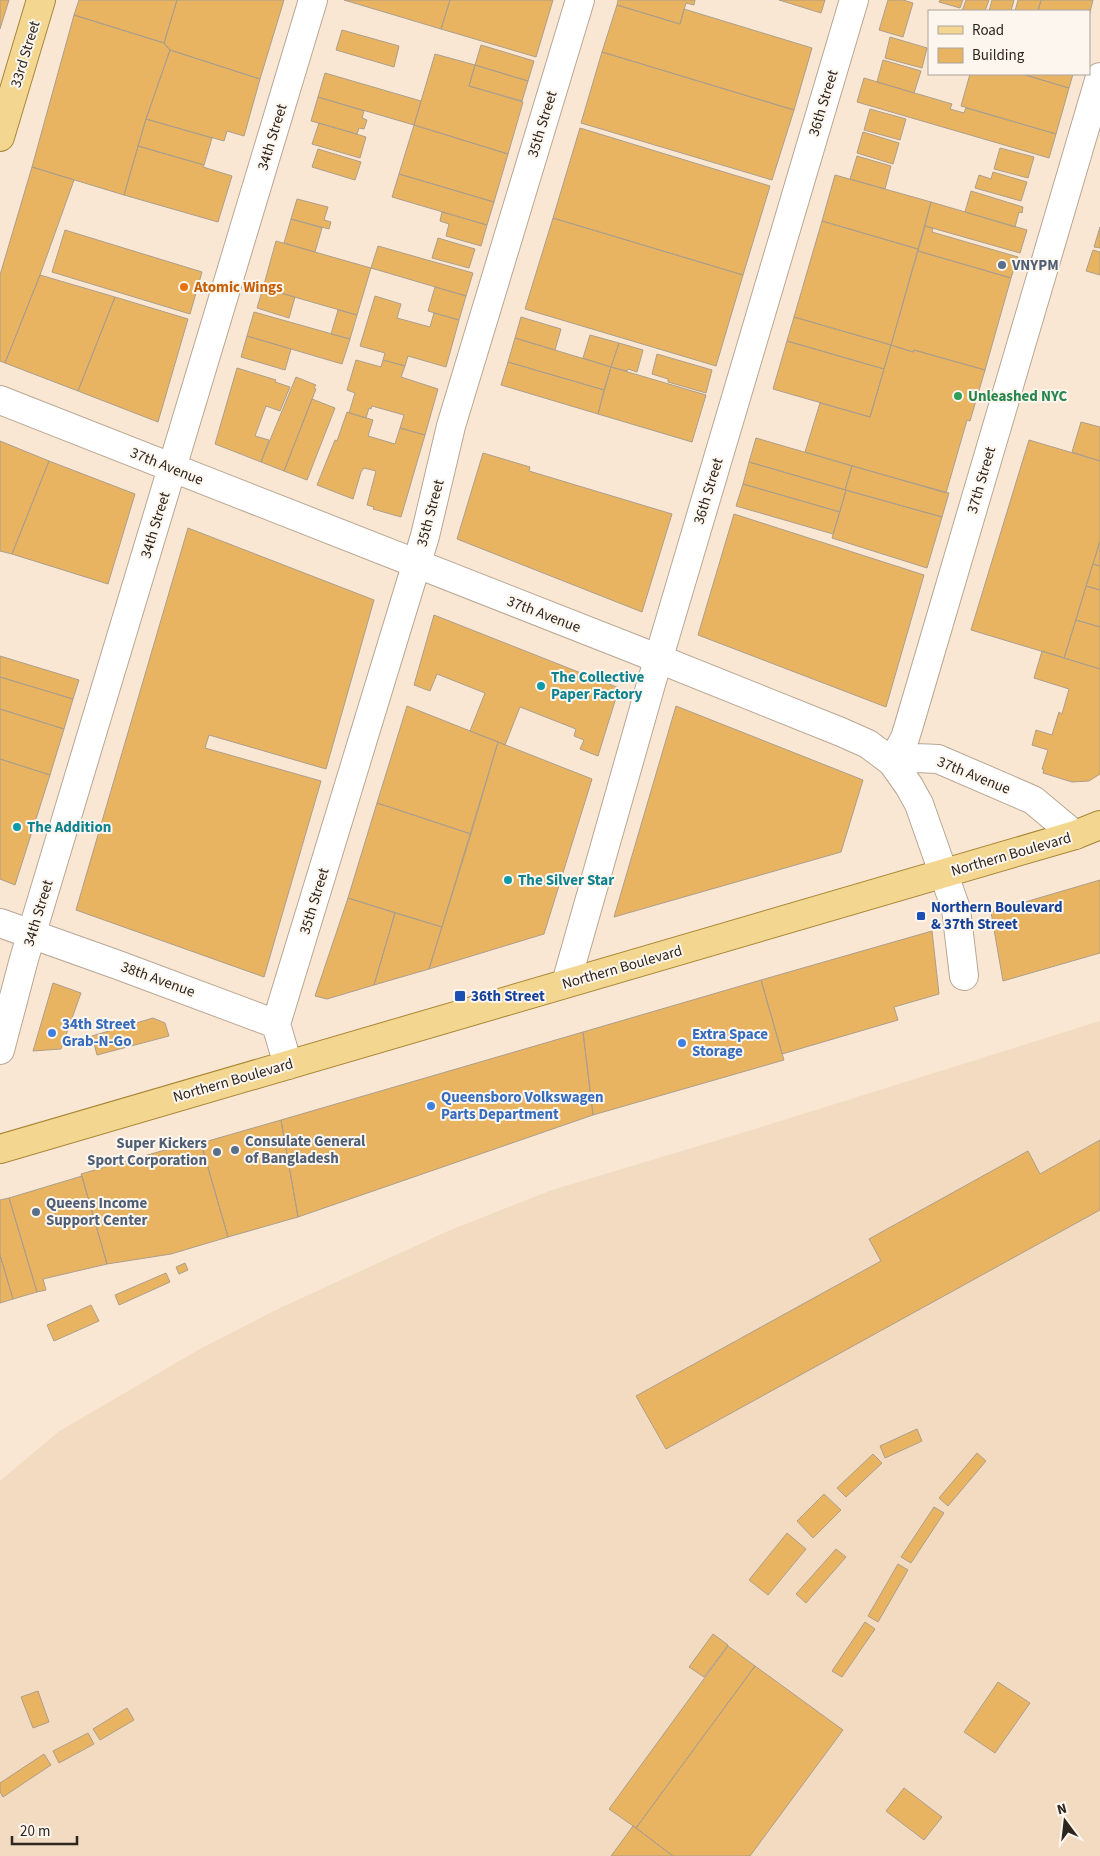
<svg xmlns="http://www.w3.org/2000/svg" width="1100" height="1856" font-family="'Source Sans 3',sans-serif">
	<rect width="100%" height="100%" fill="#f9e7d3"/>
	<path fill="#f2dbc1" d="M1100,1021V1856H0V1481L58,1432L198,1350L280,1308L448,1231L552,1190L745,1132Z"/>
	<path fill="#e9b462" stroke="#ad9e8a" d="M0,0H9L0,29Z
		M79,0H177L164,43L74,15Z
		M177,0H284L260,79L170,50L164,43Z
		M344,0H450L441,29Z
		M450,0H553L536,57L441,29Z
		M618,0H695L694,5L686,3L680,24L617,5Z
		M779,0H825L821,13Z
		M888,0H903L913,3L903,37L879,30Z
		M940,0H963L960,8L939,2Z
		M966,0H989L985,11H962Z
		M992,0H1014L1011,11H989Z
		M1018,0H1041L1038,11H1015Z
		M1041,0H1093L1089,16V11H1038Z
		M617,5L680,24L684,9L812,48L794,110L602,52Z
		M74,15L164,43L170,50L146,119L124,195L32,167Z
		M342,30L399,46L394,67L336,50Z
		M890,37L927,48L922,68L885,58Z
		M481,45L534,61L528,81L475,65Z
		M170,50L260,79L244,136L227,131L224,141L146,119Z
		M602,52L794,110L772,180L581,123Z
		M435,54L475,65L469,86L523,102L508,154L414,125Z
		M883,60L921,71L914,93L877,82Z
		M475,65L528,81L522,101L469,86Z
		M325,73L421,101L414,125L318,97Z
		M970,74H1022L1069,88L1056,134L961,106Z
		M1022,74H1073L1069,88Z
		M864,78L952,104L950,109L964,113L966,108L1056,134L1049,158L857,102Z
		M318,97L364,111L362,118L367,120L364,129L359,128L357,134L311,121Z
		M870,109L906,119L900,140L864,130Z
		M146,119L212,138L204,165L138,146Z
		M319,123L366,137L360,158L312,144Z
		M414,125L508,154L494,202L399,174Z
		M580,128L770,186L743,275L553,218Z
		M863,132L899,143L893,164L857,153Z
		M138,146L204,165L203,167L232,176L218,222L124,195Z
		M1000,148L1034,157L1028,178L994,169Z
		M318,149L361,162L355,180L312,167Z
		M857,156L891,166L885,189L850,179Z
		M32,167L74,180L40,275L5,363L0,361V275Z
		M993,172L1027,182L1021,201L975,188L979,175L991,179Z
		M399,174L494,202L487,225L392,197Z
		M835,175L931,202L918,249L822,221Z
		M971,191L1023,207L1022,213L1019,212L1015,227L965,212Z
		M297,199L328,207L324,220L331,222L329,229L291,219Z
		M931,202L1027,230L1020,253L925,226Z
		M442,212L487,225L481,246L446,236L449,224L440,221Z
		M553,218L743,275L716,366L525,309Z
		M291,219L322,228L315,252L284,243Z
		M822,221L918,249L891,345L794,317Z
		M925,226L933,228L932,232L1018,257L1011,278L918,251Z
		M1100,227V248L1094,247Z
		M65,230L202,272L190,314L52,272Z
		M438,238L475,249L469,268L432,258Z
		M276,241L371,268L357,315L263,288Z
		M378,246L473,273L466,296L371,268Z
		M1093,250L1100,252V275L1086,271Z
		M918,251L1011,278L985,370L914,350L913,352L891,345Z
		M40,275L115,297L78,391L5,363Z
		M435,287L466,296L459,320L428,311Z
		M263,288L295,297L289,318L257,308Z
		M375,296L401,304L397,318L430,327L434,313L459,320L446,367L408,356L405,366L383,360L385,353L360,346Z
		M115,297L188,319L158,422L78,391Z
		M338,310L357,315L350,339L331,334Z
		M254,312L350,339L342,364L247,336Z
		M521,317L561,329L555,350L515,338Z
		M794,317L891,345L884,369L787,341Z
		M590,335L619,343L611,367L583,358Z
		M247,336L291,349L285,370L241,357Z
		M515,338L611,367L604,390L508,362Z
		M787,341L884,369L870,417L773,389Z
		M619,343L643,350L637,372L628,369L627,371L611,367Z
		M891,345L913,352L914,350L985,370L970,421L967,420L946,493L805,452L820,403L870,417Z
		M657,354L712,370L706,393L668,382V379L652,374Z
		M356,360L381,367L383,360L405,366L401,377L438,389L425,435L400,428L404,415L372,406L371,409L369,408L366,418L349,413L355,393L347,390Z
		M508,362L604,390L598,414L501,385Z
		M611,367L706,395L692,442L598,414Z
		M237,368L276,380L275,382L290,387L280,411L266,406L255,436L269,440L261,462L215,444Z
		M296,377L316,385L314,388L316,389L284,471L261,462Z
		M312,399L335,408L307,480L284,471Z
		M347,412L373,420L368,436L395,444L400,428L425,435L401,517L373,509L374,507L367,505L376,471L364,468L361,472L353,499L317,485L335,440L337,441Z
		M1081,422L1100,427V461L1072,452Z
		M756,438L852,466L845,490L749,462Z
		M1029,440L1100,461V541L1064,658L971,630Z
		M0,441L49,461L12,554L0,551Z
		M483,453L530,467L529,471L672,514L642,612L457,539Z
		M49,461L135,494L108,584L12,554Z
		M749,462L846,490L840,512L743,484Z
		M852,466L949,493L942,517L845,490Z
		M743,484L840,512L833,534L736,506Z
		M846,490L942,517L927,568L832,538Z
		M734,514L924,575L886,707L698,635Z
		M188,528L374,600L326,769L209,735L205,748L321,781L264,977L76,910Z
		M1100,541V566L1093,564Z
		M1093,564L1100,566V590L1086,586Z
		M1086,586L1100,590V627L1076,620Z
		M434,615L619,688L598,756L580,749L584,740L574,736L576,729L520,707L505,745L498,742L470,731L485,693L437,674L430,691L414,685Z
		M1076,620L1100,627V669L1064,658Z
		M1042,651L1100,669V774L1089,781L1072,782L1043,773L1044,769H1042L1048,750L1032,745L1036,730L1052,735L1059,712L1062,714L1069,689L1034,678Z
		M0,656L79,680L73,699L0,677Z
		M0,677L73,699L64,729L0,709Z
		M407,706L498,742L471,834L377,803Z
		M676,706L863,780L841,852L614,917Z
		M0,709L64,729L50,775L0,759Z
		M498,742L592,779L544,934L429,969Z
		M0,759L50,775L15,885L0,879Z
		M377,803L471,834L442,927L348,898Z
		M1100,880V953L1003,981L991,912Z
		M348,898L395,913L374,985L327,999L315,996Z
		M395,913L442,927L429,969L374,985Z
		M932,931L939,994L894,1007L898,1020L782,1054L761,980Z
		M761,980L784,1060L593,1115L583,1032Z
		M53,983L81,993L61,1049L33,1051Z
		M153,1018L165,1023L169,1036L97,1055L92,1036Z
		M583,1032L593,1115L298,1217L281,1120Z
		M281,1120L298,1217L228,1237L201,1143Z
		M200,1140L228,1237L171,1254L107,1264L81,1174Z
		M1100,1140V1210L666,1449L636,1396L881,1261L869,1239L1028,1151L1040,1174Z
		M82,1176L107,1264L43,1279L46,1290L37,1292L9,1198Z
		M9,1198L37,1292L13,1299L0,1255V1200Z
		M0,1255L13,1299L0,1303Z
		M185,1263L188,1270L179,1274L176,1267Z
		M166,1273L170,1282L119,1305L115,1295Z
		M91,1305L99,1321L54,1341L47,1325Z
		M917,1429L922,1441L885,1458L880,1446Z
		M977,1453L986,1461L948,1506L939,1498Z
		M873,1454L882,1463L846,1497L837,1488Z
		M824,1494L841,1510L813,1538L797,1521Z
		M934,1507L944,1513L911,1563L901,1557Z
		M787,1533L806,1549L768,1595L749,1580Z
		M836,1549L846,1557L806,1603L796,1594Z
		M898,1564L908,1570L878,1622L868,1616Z
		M865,1622L875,1629L842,1677L832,1671Z
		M713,1634L728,1645L704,1677L689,1667Z
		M728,1646L755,1666L636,1828L609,1809Z
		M755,1666L843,1730L750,1856H673L636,1828Z
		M998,1682L1030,1703L995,1753L964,1732Z
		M38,1691L49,1722L33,1728L21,1697Z
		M127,1708L134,1720L100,1740L93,1729Z
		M88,1733L94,1744L59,1763L53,1751Z
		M44,1754L51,1765L3,1797L0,1792V1783Z
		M904,1788L942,1817L924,1840L886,1811Z
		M633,1826L636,1828L673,1856H611Z"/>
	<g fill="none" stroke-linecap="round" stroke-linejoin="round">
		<g stroke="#b8a794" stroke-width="30">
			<path id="minor" d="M0,400L634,649L841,732L868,744L892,762L909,786L919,804L956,909L964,976
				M892,762L905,738L909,725L1100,77
				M892,762L916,758L938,759L1033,800L1075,835
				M0,923L118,965L276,1024L288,1065
				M566,983L651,684L854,0
				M276,1024L425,536L451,426L580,0
				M0,1050L24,959L313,0"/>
		</g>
		<g stroke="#a88637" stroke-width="30">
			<path id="major" d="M0,137L41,0
				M0,1149L1075,835L1100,825"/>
		</g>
		<use href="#minor" stroke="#fff" stroke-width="28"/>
		<use href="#major" stroke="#f3d68f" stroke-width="28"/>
	</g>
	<g fill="#5c6f8a" stroke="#fdf6ee" stroke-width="2">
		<circle cx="1002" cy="265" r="5"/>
		<circle cx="235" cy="1150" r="5"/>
		<circle cx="217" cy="1152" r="5"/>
		<circle cx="36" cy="1212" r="5"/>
	</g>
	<circle fill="#e8710a" stroke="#fdf6ee" stroke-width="2" cx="184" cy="287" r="5"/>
	<circle fill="#2e9e5b" stroke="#fdf6ee" stroke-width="2" cx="958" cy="396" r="5"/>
	<g fill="#0f9aa8" stroke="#fdf6ee" stroke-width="2">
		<circle cx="541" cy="686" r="5"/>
		<circle cx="17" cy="827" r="5"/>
		<circle cx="508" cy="880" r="5"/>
	</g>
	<g fill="#1a4fb4" stroke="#fdf6ee" stroke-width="2">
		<rect x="916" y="911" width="10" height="10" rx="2.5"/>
		<rect x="454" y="990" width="12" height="12" rx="2.5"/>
	</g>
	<g fill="#3f7fe0" stroke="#fdf6ee" stroke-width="2">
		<circle cx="52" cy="1033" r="5"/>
		<circle cx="682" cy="1043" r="5"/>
		<circle cx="431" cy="1106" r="5"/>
	</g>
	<g text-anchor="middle" stroke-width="4" stroke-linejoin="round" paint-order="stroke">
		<g font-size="15" fill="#2d261f" stroke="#fdf6ee">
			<text transform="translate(25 54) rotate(-73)" y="5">33rd Street</text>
			<text transform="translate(823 103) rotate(-73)" y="5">36th Street</text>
			<text transform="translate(542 124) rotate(-73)" y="5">35th Street</text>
			<text transform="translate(272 137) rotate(-73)" y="5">34th Street</text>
			<text transform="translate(167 466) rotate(22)" y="5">37th Avenue</text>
			<text transform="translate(981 480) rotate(-74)" y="5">37th Street</text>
			<text transform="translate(708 491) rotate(-73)" y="5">36th Street</text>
			<text transform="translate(430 513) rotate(-75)" y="5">35th Street</text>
			<text transform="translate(155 525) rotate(-73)" y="5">34th Street</text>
			<text transform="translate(544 614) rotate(21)" y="5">37th Avenue</text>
			<text transform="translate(974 775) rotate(22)" y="5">37th Avenue</text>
			<text transform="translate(1011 854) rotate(-16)" y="5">Northern Boulevard</text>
			<text transform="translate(314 901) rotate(-73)" y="5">35th Street</text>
			<text transform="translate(38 913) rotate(-73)" y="5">34th Street</text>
			<text transform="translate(622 967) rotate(-16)" y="5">Northern Boulevard</text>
			<text transform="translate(158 979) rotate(20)" y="5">38th Avenue</text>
			<text transform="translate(233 1080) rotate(-16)" y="5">Northern Boulevard</text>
		</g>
		<g font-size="15" font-weight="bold" fill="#4e5e75" stroke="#fdf6ee" text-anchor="start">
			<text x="1012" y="270">VNYPM</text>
			<text x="245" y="1146">Consulate General<tspan x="245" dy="17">of Bangladesh</tspan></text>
			<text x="207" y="1148" text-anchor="end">Super Kickers<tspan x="207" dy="17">Sport Corporation</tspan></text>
			<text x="46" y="1208">Queens Income<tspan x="46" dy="17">Support Center</tspan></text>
		</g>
		<g font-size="15" font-weight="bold" fill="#c56008" stroke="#fdf6ee" text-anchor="start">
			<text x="194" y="292">Atomic Wings</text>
		</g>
		<g font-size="15" font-weight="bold" fill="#27864d" stroke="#fdf6ee" text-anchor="start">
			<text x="968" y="401">Unleashed NYC</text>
		</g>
		<g font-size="15" font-weight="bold" fill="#0d838f" stroke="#fdf6ee" text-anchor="start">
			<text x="551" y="682">The Collective<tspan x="551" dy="17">Paper Factory</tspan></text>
			<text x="27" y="832">The Addition</text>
			<text x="518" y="885">The Silver Star</text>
		</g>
		<g font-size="15" font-weight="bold" fill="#164399" stroke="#fdf6ee" text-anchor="start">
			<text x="931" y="912">Northern Boulevard<tspan x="931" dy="17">&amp; 37th Street</tspan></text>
			<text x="471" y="1001">36th Street</text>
		</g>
		<g font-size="15" font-weight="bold" fill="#366cbe" stroke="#fdf6ee" text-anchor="start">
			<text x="62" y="1029">34th Street<tspan x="62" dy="17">Grab-N-Go</tspan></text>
			<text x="692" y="1039">Extra Space<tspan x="692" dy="17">Storage</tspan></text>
			<text x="441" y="1102">Queensboro Volkswagen<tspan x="441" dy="17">Parts Department</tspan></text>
		</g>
	</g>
	<rect x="928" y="10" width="162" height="65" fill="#fdf6ee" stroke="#aaa39b"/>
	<rect x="938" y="26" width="25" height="8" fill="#f3d68f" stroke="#aaa39b"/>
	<text x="972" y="35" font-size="15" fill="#2d261f">Road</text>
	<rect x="938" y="48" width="25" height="15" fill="#e9b462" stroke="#aaa39b"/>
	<text x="972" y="60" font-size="15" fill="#2d261f">Building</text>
	<g transform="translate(1065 1821) rotate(345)" stroke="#fdf6ee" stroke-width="4" paint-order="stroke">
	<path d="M0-4L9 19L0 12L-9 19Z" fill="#2d261f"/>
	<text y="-8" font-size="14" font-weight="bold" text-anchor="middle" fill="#2d261f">N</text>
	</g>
	<path d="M12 1836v8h65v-8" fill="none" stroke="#2d261f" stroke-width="2.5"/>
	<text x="20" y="1836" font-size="15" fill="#2d261f" stroke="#fdf6ee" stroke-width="4" paint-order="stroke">20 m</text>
</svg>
